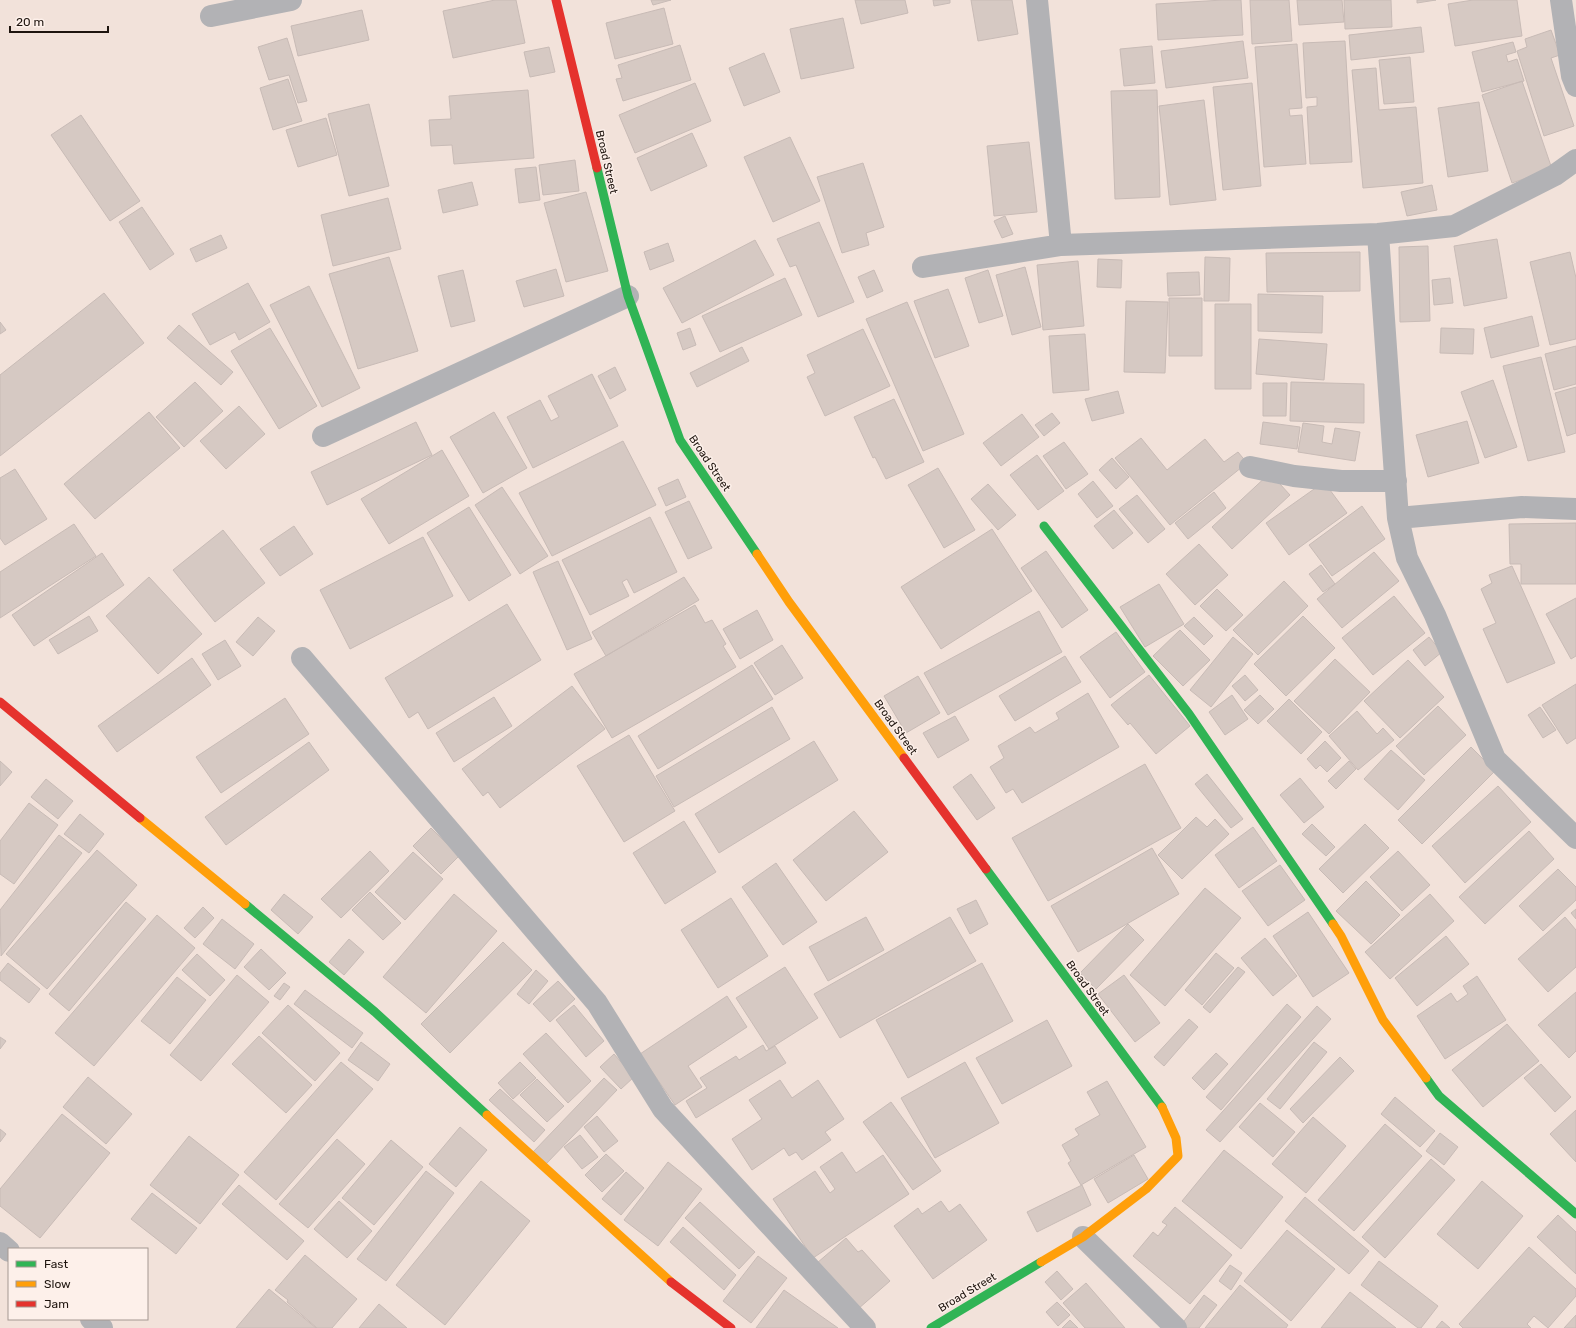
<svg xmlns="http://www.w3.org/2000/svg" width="1576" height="1328" font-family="Rubik,sans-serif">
	<rect width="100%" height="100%" fill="#f2e2da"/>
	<path fill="#d6c9c3" stroke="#c8bbb6" d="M495,0H516L525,43L453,58L443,11Z
		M651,0H671L653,5Z
		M855,0H905L908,13L861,24Z
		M933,0H950V3L934,6Z
		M971,0H1012L1018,34L978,41Z
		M1223,0H1241L1243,35L1158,40L1156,4Z
		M1250,0H1289L1292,41L1252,44Z
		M1297,0H1342L1344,22L1299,25Z
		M1344,0H1391L1392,27L1345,29Z
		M1417,0H1436L1417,3Z
		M1473,0H1517L1522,36L1455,46L1448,4Z
		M664,8L673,44L615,59L606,23Z
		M362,10L369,40L298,56L291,26Z
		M843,18L854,68L801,79L790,29Z
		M1421,27L1424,52L1351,60L1349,35Z
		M1551,30L1560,55L1551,58L1574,126L1544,136L1517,51L1527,47L1525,39Z
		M287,38L307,101L298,103L289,75L269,80L258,47Z
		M1243,41L1248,78L1166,88L1161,51Z
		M1345,41L1352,162L1310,164L1307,107L1317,106V97L1306,98L1303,43Z
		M1513,42L1516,52L1506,55L1508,62L1517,59L1524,81L1482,92L1472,52Z
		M1297,44L1302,108L1289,109L1290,116L1302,115L1306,164L1264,167L1255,47Z
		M680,45L691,80L623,101L616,79L622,78L618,65Z
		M1152,46L1155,83L1124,86L1120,49Z
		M549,47L555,72L530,77L524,52Z
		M764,53L780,92L744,106L729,68Z
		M1410,57L1414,102L1384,104L1379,60Z
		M1376,68L1379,110L1416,107L1423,183L1363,188L1352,70Z
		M288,79L302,121L273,130L260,88Z
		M1522,81L1552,169L1512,183L1482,95Z
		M695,83L711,121L635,153L619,115Z
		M1252,83L1261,186L1223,190L1213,87Z
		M528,90L534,158L454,164L452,145L431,146L429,120L451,119L449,96Z
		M1157,90L1160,197L1115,199L1111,91Z
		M1204,100L1216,200L1170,205L1159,106Z
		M1479,102L1488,171L1448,177L1438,108Z
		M369,104L389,186L349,196L328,114Z
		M81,115L140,201L110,221L51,135Z
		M326,118L337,155L298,167L286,130Z
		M692,133L707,166L651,191L637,158Z
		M790,137L820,201L773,222L744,157Z
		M1029,142L1037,212L994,216L987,146Z
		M575,160L579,191L543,195L539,165Z
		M863,163L884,227L866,233L869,245L842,253L817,177Z
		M536,167L540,200L519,203L515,169Z
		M472,182L478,205L443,213L438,190Z
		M1432,185L1437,210L1407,216L1401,192Z
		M586,192L608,271L566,282L544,203Z
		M388,198L401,249L333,266L321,215Z
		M142,207L174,254L150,270L119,222Z
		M1005,216L1013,234L1002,238L994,221Z
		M819,222L854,302L818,317L796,265L790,267L777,239Z
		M221,235L227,248L196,262L190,249Z
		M1497,239L1507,298L1464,306L1454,246Z
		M755,240L774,275L682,323L663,288Z
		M668,243L674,261L650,270L644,252Z
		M1428,246L1430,321L1400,322L1399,247Z
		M1360,252V291L1267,292L1266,253Z
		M1570,252L1576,278V339L1550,345L1530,262Z
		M389,257L418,351L358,369L329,274Z
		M1205,257L1230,258L1229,301H1204Z
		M1098,259L1122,260L1121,288L1097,287Z
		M1078,261L1084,326L1043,330L1037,265Z
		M1025,267L1041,327L1012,335L996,275Z
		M556,269L564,296L524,307L516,281Z
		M463,270L475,321L451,327L438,276Z
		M874,270L883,291L867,298L858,277Z
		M988,270L1003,316L979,323L965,278Z
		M1199,272L1200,295L1168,296L1167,273Z
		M785,278L802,315L720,352L702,316Z
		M1450,278L1453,303L1434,305L1432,280Z
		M248,283L270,322L239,340L235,332L210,345L192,314Z
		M309,286L360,388L322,407L270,305Z
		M948,289L969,346L935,358L914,301Z
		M104,293L144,343L0,456V375Z
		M1258,294L1323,296L1322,333L1258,331Z
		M1169,298H1202V356H1169Z
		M1126,301L1168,302L1165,373L1124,372Z
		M907,302L964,434L923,451L866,319Z
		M1215,304H1251V389H1215Z
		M1532,316L1539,346L1491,358L1484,328Z
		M0,322L6,330L0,334Z
		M179,325L233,372L221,385L167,338Z
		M270,328L317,406L279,429L231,351Z
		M690,328L696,345L683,350L677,333Z
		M1441,328L1474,329L1473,354L1440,353Z
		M863,329L890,386L825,416L807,377L815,373L807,355Z
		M1085,334L1089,390L1053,393L1049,336Z
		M1259,339L1327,344L1324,380L1256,374Z
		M1576,346V384L1554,390L1545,354Z
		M742,347L749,361L697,387L690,373Z
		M1541,357L1565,452L1528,461L1503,366Z
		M615,367L626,390L610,399L598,376Z
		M592,374L618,426L533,468L507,417L540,400L551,421L559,417L548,396Z
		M1493,380L1517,447L1485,458L1461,392Z
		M195,382L223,411L184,447L156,417Z
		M1291,382L1364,384V423L1290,421Z
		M1263,383H1287L1286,416H1263Z
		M1576,387V433L1567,436L1555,393Z
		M1118,391L1124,413L1092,421L1085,399Z
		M894,399L924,462L886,479L875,457L873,458L854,417Z
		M239,406L265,434L226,469L200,441Z
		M149,412L180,448L95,519L64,484Z
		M494,412L527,468L483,493L450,437Z
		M1052,413L1060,423L1044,436L1035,425Z
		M1022,414L1039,437L1001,466L983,443Z
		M1467,421L1479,463L1428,477L1416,435Z
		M416,422L432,455L327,505L311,472Z
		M1263,422L1300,427L1297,449L1260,444Z
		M1303,423L1324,426L1322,442L1332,444L1335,428L1360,432L1355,461L1298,452Z
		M1141,438L1167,470L1205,439L1224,462L1238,452L1247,463L1170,525L1115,458Z
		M623,441L656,505L552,556L519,493Z
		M1064,442L1088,474L1066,489L1043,456Z
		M442,450L469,496L389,544L361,499Z
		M1037,455L1064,491L1038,510L1010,475Z
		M1112,458L1129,477L1116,489L1099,470Z
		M938,468L975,530L944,548L908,485Z
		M15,469L47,519L5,545L0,538V478Z
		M1270,473L1290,495L1232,549L1212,527Z
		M678,479L686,497L666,506L658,488Z
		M1093,481L1113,506L1097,518L1078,494Z
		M1324,482L1347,513L1289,555L1266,523Z
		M988,484L1016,515L998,530L971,499Z
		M502,487L548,556L520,574L475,505Z
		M1214,492L1226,508L1188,539L1175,523Z
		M1137,495L1165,529L1148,543L1119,509Z
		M689,501L712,548L688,559L665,512Z
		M1362,506L1385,539L1332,576L1309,545Z
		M469,507L511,575L469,601L427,533Z
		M1114,510L1133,533L1113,549L1094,526Z
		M650,517L677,572L634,593L627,579L622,582L629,596L590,615L562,560Z
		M1576,523V584H1521V564H1510L1509,524Z
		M74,524L96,556L0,618V572Z
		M294,526L313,554L280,576L260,549Z
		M992,529L1032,591L941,649L901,587Z
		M223,530L265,583L215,622L173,570Z
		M423,537L453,596L350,649L320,590Z
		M1199,544L1228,575L1195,605L1166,574Z
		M1046,551L1088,610L1062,628L1021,568Z
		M1374,552L1399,581L1342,628L1317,599Z
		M102,553L124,585L34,646L12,615Z
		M558,561L592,639L567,650L533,572Z
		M1321,565L1335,584L1323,592L1309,574Z
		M1512,566L1555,663L1507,683L1483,629L1496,623L1481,589L1492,583L1489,575Z
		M149,577L202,634L158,674L106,616Z
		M684,577L699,600L606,656L592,632Z
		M1284,581L1308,606L1258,655L1233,630Z
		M1159,584L1184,624L1145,647L1120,607Z
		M1217,589L1243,615L1226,631L1200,606Z
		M1394,596L1425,633L1373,675L1342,638Z
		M1576,598V656L1571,659L1546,614Z
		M507,604L541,660L428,729L418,712L409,718L385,678Z
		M695,605L705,623L712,620L726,644L723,646L736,667L612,738L574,674Z
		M757,610L773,640L740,659L723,629Z
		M1039,611L1062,652L948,715L924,673Z
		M89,616L98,631L58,654L49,640Z
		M1303,616L1335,648L1286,696L1254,664Z
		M258,617L275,631L253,656L236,642Z
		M1194,617L1213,636L1204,645L1184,626Z
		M1180,630L1210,660L1183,686L1153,656Z
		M1116,632L1145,672L1110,698L1080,657Z
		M1233,637L1253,654L1211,707L1190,690Z
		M1429,637L1442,652L1425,666L1413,650Z
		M225,640L241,666L218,680L202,654Z
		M782,645L803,678L775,695L754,663Z
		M1065,656L1081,682L1015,721L999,696Z
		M192,658L211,685L117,752L98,726Z
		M1335,659L1370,692L1329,734L1294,701Z
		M1408,660L1444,697L1400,738L1364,701Z
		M752,665L773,699L658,769L638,736Z
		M1149,675L1190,726L1156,754L1130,723L1128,725L1111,705Z
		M1245,675L1258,690L1245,701L1232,686Z
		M918,676L940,713L906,733L884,696Z
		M1576,684V738L1567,744L1542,705Z
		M572,686L605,729L500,808L488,792L483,796L462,769Z
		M1088,693L1119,747L1022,803L1013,789L1006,793L990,767L1004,758L998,746L1030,727L1035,733L1059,719L1056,713Z
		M1232,695L1248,719L1225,735L1209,712Z
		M1260,695L1274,709L1258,724L1244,710Z
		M494,697L512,726L454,762L436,733Z
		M285,698L309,734L221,793L196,757Z
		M1289,699L1322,732L1301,754L1267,721Z
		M1438,706L1466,735L1424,775L1396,746Z
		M772,707L790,739L674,807L656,776Z
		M1540,707L1556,730L1543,738L1528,715Z
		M1357,711L1377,734L1383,728L1394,740L1358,770L1329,736Z
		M955,716L969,740L938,758L923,733Z
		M629,735L675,811L624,842L577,766Z
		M814,741L838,780L719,853L695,814Z
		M1325,741L1341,758L1327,772L1320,765L1316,769L1307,759Z
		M309,742L329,770L226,845L205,817Z
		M1471,747L1495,771L1422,844L1398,820Z
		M1391,750L1425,780L1398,810L1364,779Z
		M0,761L12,772L0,786Z
		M1349,761L1356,769L1336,789L1328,781Z
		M1145,764L1181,828L1048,901L1012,838Z
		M971,774L995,808L977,820L953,787Z
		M1207,774L1243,819L1231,828L1195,784Z
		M1300,778L1324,807L1304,823L1280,795Z
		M46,779L73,801L58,819L31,797Z
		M1498,786L1531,822L1465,883L1432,846Z
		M29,803L58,825L14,884L0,874V841Z
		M854,811L888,852L826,901L793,860Z
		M80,814L104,834L89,853L64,834Z
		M1196,817L1207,827L1215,819L1229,834L1182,879L1158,855Z
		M684,821L716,872L665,904L633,853Z
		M1312,824L1335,847L1326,856L1302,834Z
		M1365,824L1389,848L1343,893L1319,869Z
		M1253,827L1277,861L1239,888L1215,855Z
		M431,828L459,856L441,874L413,846Z
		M1529,831L1554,859L1485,924L1459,897Z
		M59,835L82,853L1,956L0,910Z
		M1152,848L1179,894L1078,952L1051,906Z
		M97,850L137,885L47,989L6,954Z
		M370,851L389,871L341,918L321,899Z
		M1398,851L1430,885L1402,911L1370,877Z
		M413,852L443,879L405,920L375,892Z
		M776,863L817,922L783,945L742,887Z
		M1280,865L1305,900L1268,926L1242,891Z
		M1558,869L1576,887V900L1543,931L1519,906Z
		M1366,881L1400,915L1371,944L1336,911Z
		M1205,888L1241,918L1165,1006L1130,975Z
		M370,892L401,923L383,940L352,910Z
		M284,894L313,917L298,934L271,910Z
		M454,894L497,931L426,1013L383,977Z
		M1430,894L1454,921L1390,979L1365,952Z
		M731,898L768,956L718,988L681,930Z
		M976,900L988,924L970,934L957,909Z
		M126,902L146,919L69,1011L49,994Z
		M203,907L214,918L195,938L184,928Z
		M1576,909V919L1571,913Z
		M1308,912L1349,973L1313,997L1273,936Z
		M157,915L195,948L94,1066L55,1033Z
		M866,917L884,950L828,981L809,947Z
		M950,917L976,961L840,1038L814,994Z
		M1565,917L1576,930V967L1548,992L1518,959Z
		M222,919L254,944L235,969L203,944Z
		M1128,924L1144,940L1096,989L1080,973Z
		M1446,936L1469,964L1417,1006L1395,978Z
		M1265,938L1297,976L1273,996L1241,958Z
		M349,939L364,952L344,975L329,962Z
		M503,942L532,970L450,1053L421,1024Z
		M261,949L286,973L269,990L244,967Z
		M1216,953L1234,968L1202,1005L1185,990Z
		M197,954L225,980L210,996L182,970Z
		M8,963L40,989L29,1003L0,980V973Z
		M982,963L1013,1021L908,1078L876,1020Z
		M785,967L818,1018L769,1049L736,998Z
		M1238,967L1245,972L1210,1013L1203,1007Z
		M536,970L548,981L529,1004L517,994Z
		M237,975L269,1002L201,1081L170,1055Z
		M1124,975L1160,1023L1135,1042L1098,994Z
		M1477,976L1506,1020L1445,1059L1417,1016L1451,993L1457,1002L1468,994L1463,986Z
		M177,977L206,1000L170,1044L141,1021Z
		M558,981L575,999L550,1022L533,1004Z
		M284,983L290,987L280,1000L274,996Z
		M305,990L363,1033L352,1048L294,1004Z
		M1576,992V1051L1569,1058L1538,1025Z
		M727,996L747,1027L688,1066L702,1087L675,1105L640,1054Z
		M1287,1004L1301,1017L1221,1110L1206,1097Z
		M288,1005L340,1053L315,1081L262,1033Z
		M574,1005L604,1041L586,1057L556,1020Z
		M1317,1006L1331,1019L1220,1142L1206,1130Z
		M1189,1019L1198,1027L1164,1066L1154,1057Z
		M1047,1020L1072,1066L1002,1104L976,1058Z
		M1507,1024L1539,1061L1483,1107L1452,1070Z
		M546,1033L591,1081L568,1103L523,1054Z
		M259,1036L312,1085L286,1113L232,1064Z
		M0,1037L6,1041L0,1049Z
		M361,1042L390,1064L378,1081L348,1060Z
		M1314,1042L1327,1052L1280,1109L1267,1099Z
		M763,1045L766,1051L775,1046L786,1063L696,1118L686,1101L707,1088L700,1078L736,1056L739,1060Z
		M1216,1053L1228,1064L1204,1090L1192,1078Z
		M614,1054L634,1077L621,1089L600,1067Z
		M1340,1057L1354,1071L1303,1123L1290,1109Z
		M341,1062L373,1089L276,1200L244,1172Z
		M520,1062L536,1078L513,1099L498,1083Z
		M965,1062L999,1123L935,1158L901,1098Z
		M1541,1064L1571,1097L1555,1112L1524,1078Z
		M88,1077L132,1114L106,1144L63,1107Z
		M604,1078L617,1090L546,1164L533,1152Z
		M537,1079L564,1106L547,1122L520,1095Z
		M780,1080L792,1098L818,1080L844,1119L825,1132L831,1140L802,1160L796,1152L789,1156L784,1148L752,1170L732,1139L762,1119L749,1100Z
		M1107,1081L1146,1147L1081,1185L1068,1163L1071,1161L1062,1145L1079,1135L1075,1129L1100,1115L1087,1092Z
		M500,1089L545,1130L534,1142L489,1100Z
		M1395,1097L1435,1131L1420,1147L1381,1114Z
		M891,1102L941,1171L913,1190L863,1122Z
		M1260,1103L1295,1132L1273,1157L1239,1127Z
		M1576,1110V1162L1550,1134Z
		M62,1114L110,1153L40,1238L0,1206V1189Z
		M597,1116L618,1141L604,1152L584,1127Z
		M1313,1117L1346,1146L1306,1193L1272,1164Z
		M1385,1124L1422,1156L1354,1231L1318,1200Z
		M460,1127L487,1150L456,1187L429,1164Z
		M0,1129L6,1134L0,1142Z
		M1440,1133L1458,1147L1444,1165L1426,1151Z
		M580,1135L598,1157L582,1169L564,1147Z
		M189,1136L239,1175L200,1224L150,1185Z
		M337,1139L365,1164L308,1228L279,1204Z
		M391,1140L423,1167L374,1225L342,1198Z
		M1224,1150L1283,1197L1241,1249L1182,1201Z
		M842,1152L856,1173L883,1155L909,1194L813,1258L773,1199L815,1171L830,1193L835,1189L820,1167Z
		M606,1154L624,1171L602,1192L585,1175Z
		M1134,1155L1148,1179L1108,1203L1094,1179Z
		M1431,1159L1455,1180L1385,1258L1362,1237Z
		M668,1162L702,1189L658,1246L624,1220Z
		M426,1171L454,1193L386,1281L357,1259Z
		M626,1172L644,1188L621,1215L602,1199Z
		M481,1181L530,1221L445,1325L396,1285Z
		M1482,1181L1523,1216L1478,1269L1437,1234Z
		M239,1185L304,1241L287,1260L222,1204Z
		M1082,1185L1091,1205L1037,1232L1027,1212Z
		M152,1193L197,1228L176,1254L131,1219Z
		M1305,1197L1369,1251L1349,1274L1285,1221Z
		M339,1201L372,1231L347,1258L314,1229Z
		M941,1201L949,1212L960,1204L987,1240L933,1279L894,1226L918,1208L922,1214Z
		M700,1202L755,1252L739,1269L685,1218Z
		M1175,1207L1232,1255L1190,1304L1133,1256L1153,1232L1158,1236L1167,1225L1162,1222Z
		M1558,1215L1576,1232V1274L1537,1237Z
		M683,1227L736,1275L724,1290L670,1242Z
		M1287,1230L1335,1269L1291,1321L1244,1281Z
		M846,1238L858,1252L862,1250L890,1281L858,1309L817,1263Z
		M1529,1247L1576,1289V1296L1548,1328L1534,1316L1527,1324L1531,1328H1463L1459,1324Z
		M305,1255L357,1299L332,1328H317L287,1302L288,1300L275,1290Z
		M758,1256L787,1278L751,1323L723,1301Z
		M1379,1261L1438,1306L1421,1328H1418L1361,1285Z
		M1230,1265L1242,1273L1231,1290L1219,1281Z
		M1057,1271L1073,1289L1061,1300L1045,1282Z
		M1086,1283L1125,1328H1085L1063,1303Z
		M1240,1285L1288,1325L1286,1328H1205Z
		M269,1289L316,1328H236Z
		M784,1290L838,1328H756Z
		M1350,1292L1396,1328H1321Z
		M1204,1295L1217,1305L1199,1328H1185L1181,1325Z
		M1057,1302L1070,1315L1058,1326L1046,1312Z
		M379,1304L407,1328H359Z
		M1576,1315V1328H1564Z
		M1070,1320L1078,1328H1062Z
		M1442,1321L1450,1328H1436Z"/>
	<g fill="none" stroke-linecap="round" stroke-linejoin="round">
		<path stroke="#b2b2b5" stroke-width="22" d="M1037,0L1061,245
			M1561,0L1572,76L1576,86
			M211,16L291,0
			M1378,234L1398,518L1407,558L1435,615L1495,759L1576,838
			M923,267L1061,245L1378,234L1454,226L1555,175L1576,160
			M323,436L628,296
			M1250,467L1294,476L1341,481H1396
			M1398,518L1522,507L1576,509
			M302,658L597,1003L663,1109L865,1328
			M1083,1237L1176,1328
			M0,1243L9,1251
			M91,1319L102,1328"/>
		<path stroke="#30b455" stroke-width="9" d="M597,168L628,296L680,440L757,554
			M1044,526L1189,714L1333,924
			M986,869L1162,1107
			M245,904L375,1012L487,1115
			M1426,1078L1439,1096L1576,1214
			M931,1328L1041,1262"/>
		<path stroke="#ff9f0a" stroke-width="9" d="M757,554L789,602L904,758
			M140,818L245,904
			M1333,924L1341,936L1383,1020L1426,1078
			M487,1115L671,1282
			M1041,1262L1083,1237L1146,1189L1178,1156L1176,1138L1162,1107"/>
		<path stroke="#e5322d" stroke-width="9" d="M556,0L597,168
			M0,702L140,818
			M904,758L986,869
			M671,1282L731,1328"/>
	</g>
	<g text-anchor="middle" stroke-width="3" stroke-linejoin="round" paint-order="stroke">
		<g font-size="11" fill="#1e140e" stroke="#fdf0ea">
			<text transform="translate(607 162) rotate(77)" y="4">Broad Street</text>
			<text transform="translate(710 463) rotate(56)" y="4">Broad Street</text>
			<text transform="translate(896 727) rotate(54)" y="4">Broad Street</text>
			<text transform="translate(1088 988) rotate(54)" y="4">Broad Street</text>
			<text transform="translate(967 1292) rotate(-31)" y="4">Broad Street</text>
		</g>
	</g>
	<rect x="8" y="1248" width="140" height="72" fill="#fdf0ea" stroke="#a49892"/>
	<rect x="16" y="1261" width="20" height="6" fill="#30b455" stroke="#a49892"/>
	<text x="44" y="1268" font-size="12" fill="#1e140e">Fast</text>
	<rect x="16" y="1281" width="20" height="6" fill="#ff9f0a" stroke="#a49892"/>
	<text x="44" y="1288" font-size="12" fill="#1e140e">Slow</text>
	<rect x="16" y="1301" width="20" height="6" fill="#e5322d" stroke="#a49892"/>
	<text x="44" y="1308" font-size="12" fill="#1e140e">Jam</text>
	<path d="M10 26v6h98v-6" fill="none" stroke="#1e140e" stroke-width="2"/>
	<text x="16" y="26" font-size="12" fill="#1e140e" stroke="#fdf0ea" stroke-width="3" paint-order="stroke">20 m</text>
</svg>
